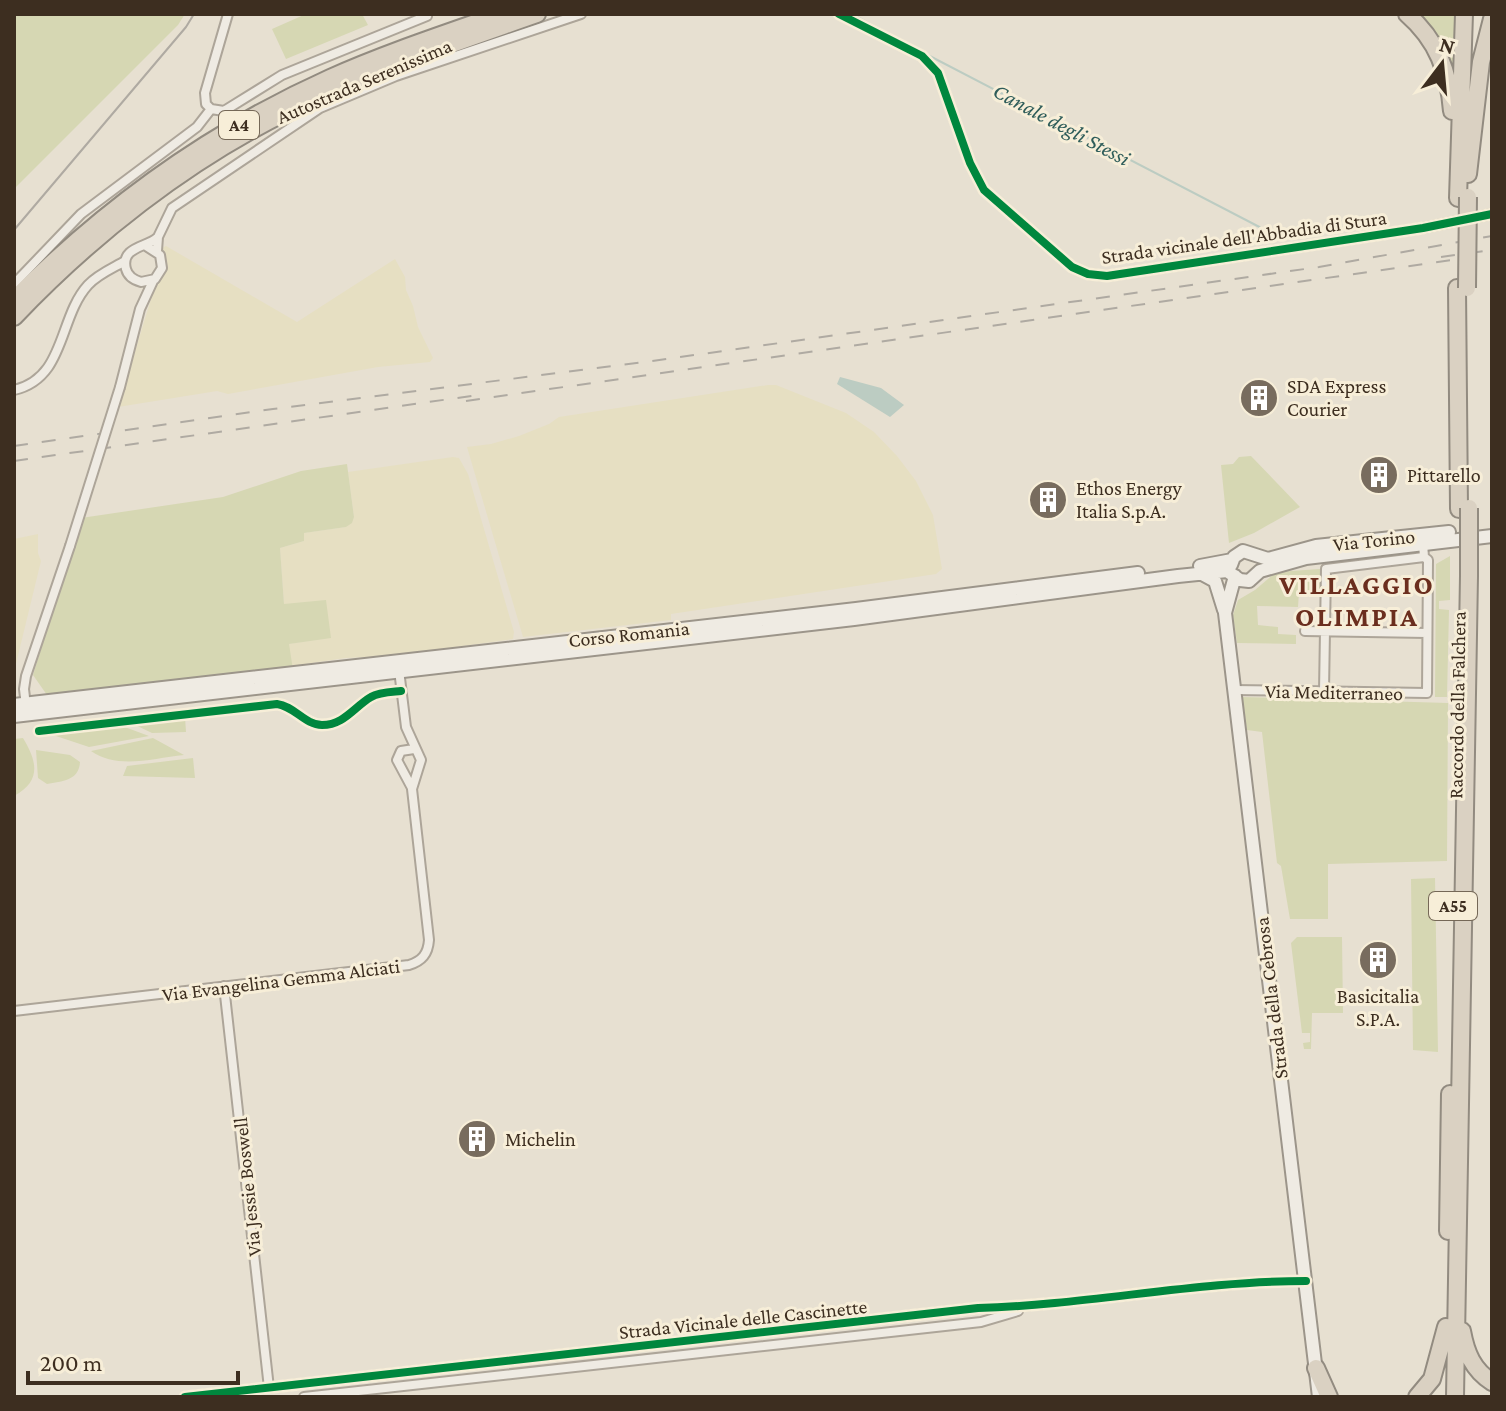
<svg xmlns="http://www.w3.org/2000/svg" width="1506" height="1411" font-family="'Crimson Pro',serif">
	<rect width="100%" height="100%" fill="#e7e0d1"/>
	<path fill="#e6dfc2" d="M166,246L297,322L395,259L405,277L406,290L413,306L418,327L433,358L430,362L378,367L228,394L217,391L118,407L155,286L166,271L167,261L162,248Z
		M768,385H776L846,413L874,432L897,456L916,481L933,515L942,569L936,574L671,614V620L523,637L467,447L491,444L519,436L549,424L559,417Z
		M453,457L459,458L468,474L514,632L513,639L391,656L345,658L292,666L288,644L331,637L284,604L280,548L304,541L303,533L346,527L354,517L348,472Z
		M38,534V553L41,561L14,672V539Z"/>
	<path fill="#d6d7b3" d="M14,14H185L178,25L14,189Z
		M306,14H362L368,25L286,59L272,29Z
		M1413,14H1456L1454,75H1452Z
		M1251,456L1300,507L1254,533L1229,543L1221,465L1233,464L1239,457Z
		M347,464L354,517L352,523L346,527L304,533V541L280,548L284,604L326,600L331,638L289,644L293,670L47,695L33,675L81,518L223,497L301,471Z
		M1450,556V600L1439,601V609L1449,610L1447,697H1435L1436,564Z
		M1320,569V592H1299L1298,607L1257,606L1258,625L1278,627V634L1296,635V644L1237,643L1233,615L1238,600L1255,590L1276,572Z
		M1242,697L1448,703L1447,861L1328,864V919H1290L1281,866L1277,863L1262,732L1247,730Z
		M185,717L186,732L152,733L129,722Z
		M122,726L149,736L89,747L53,735Z
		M23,738C37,761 42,781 14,796V739Z
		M153,738L184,755C153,758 118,770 91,751Z
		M36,750L70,755L80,762C79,781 62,781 47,784L38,778Z
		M193,758L195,778L123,776L127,766Z
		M1435,878L1438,1052L1413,1050L1411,879Z
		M1297,937H1342L1343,1013H1312L1311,1049H1304L1303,1043L1310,1042V1033H1302L1291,943Z"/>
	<path fill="#bcccc2" d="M840,377L881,388L904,405L890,417L837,384Z"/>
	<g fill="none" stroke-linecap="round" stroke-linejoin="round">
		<path stroke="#bcccc2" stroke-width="2" d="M852,14L918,50
			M924,53L1271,233"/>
		<g stroke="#ada599" stroke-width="12">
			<path id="street" d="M839,14L922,56L938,73L970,163L984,190L1072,267L1088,274L1107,276L1423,228L1492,214
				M211,109L224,111L282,75L427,16
				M211,109L206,104L205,93L228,14
				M146,246L160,255L162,268L155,279L141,282C134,280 128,277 126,269C120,247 147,247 157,238
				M157,251L158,237L172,208L320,108L396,76L581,14
				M14,284L81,214L197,127L211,109
				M120,387L140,309L153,281
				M14,390C66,378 58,318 88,285C98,274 113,268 125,261
				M1305,631L1427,633
				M1234,690L1427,693L1428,560L1424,557L1423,543
				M1324,691L1326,569L1424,557
				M26,706L24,689L26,676L70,546
				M412,788L397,760L401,751L414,749
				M224,986L269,1388
				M14,1011L409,965C422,961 428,954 429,940L412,789L421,760L406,727L399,670
				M185,1397L978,1308C1088,1305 1196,1281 1306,1281
				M304,1397L981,1322L1018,1311"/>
		</g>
		<g stroke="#9c958a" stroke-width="16">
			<path id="secondary" d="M1231,565L1234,557L1243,551L1268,559L1316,546L1449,532
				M1200,566L1232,560
				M1202,574L1215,581L1224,610
				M1235,576L1225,613L1319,1397
				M14,705L856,609L1138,573
				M14,716L854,619L1178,576L1227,571L1240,580L1249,581L1260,571L1306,558L1492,536"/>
		</g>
		<g stroke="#928b80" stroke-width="20">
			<path id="highway" d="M1407,14C1437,40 1449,72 1452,111
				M1468,174L1481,62L1492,19
				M1458,198L1464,14
				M1457,288L1459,509
				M14,300C105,208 212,131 330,78C386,53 444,34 501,14
				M14,317C91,236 185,162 286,112C367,72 452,44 537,14
				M1448,1231L1450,1094
				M1462,1331C1466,1353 1473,1370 1492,1382
				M1316,1368L1329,1397
				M1417,1397L1432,1379L1446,1327
				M1455,1397L1469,576"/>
		</g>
		<use href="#street" stroke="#efebe3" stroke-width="8"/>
		<use href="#secondary" stroke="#efebe3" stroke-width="12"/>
		<use href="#highway" stroke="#dad1c2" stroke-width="16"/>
		<path stroke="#afaaa2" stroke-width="2" d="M14,230L186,27L194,14"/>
		<path stroke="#afaaa2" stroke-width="2" stroke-dasharray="14 14" stroke-linecap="butt" d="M1441,257L1492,250
			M466,401L1452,260
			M14,446L273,409L645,362L1319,267L1492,236
			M14,461L478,395"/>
		<g stroke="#ada599" stroke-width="12" stroke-linecap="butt">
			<path id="street-bridge" d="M70,546L120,387"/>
		</g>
		<g stroke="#928b80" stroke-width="20" stroke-linecap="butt">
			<path id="highway-bridge" d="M1467,288L1468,197
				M1469,576V508"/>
		</g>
		<use href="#street-bridge" stroke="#efebe3" stroke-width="8"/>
		<use href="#highway-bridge" stroke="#dad1c2" stroke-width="16"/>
		<g stroke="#f7eed8" stroke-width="13">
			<path id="cycleway" d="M839,14L922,56L938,73L970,163L984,190L1072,267L1088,274L1107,276L1423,228L1492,214
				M39,731L277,704C294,706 305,725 322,725C344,725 354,707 371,697C379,692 391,692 401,691
				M185,1397L978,1308C1088,1305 1196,1281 1306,1281"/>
		</g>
		<use href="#cycleway" stroke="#00873e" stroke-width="8"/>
	</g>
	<defs>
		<g id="building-disc" transform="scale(2)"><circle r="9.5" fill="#786c5e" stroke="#f7eed8"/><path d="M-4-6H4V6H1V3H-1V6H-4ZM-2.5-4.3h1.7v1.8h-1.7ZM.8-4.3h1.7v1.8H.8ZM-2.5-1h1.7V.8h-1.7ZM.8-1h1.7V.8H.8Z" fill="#fff"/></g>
	</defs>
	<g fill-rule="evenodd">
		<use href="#building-disc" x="1259" y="398"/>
		<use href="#building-disc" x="1379" y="475"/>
		<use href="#building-disc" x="1048" y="500"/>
		<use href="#building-disc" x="1378" y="960"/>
		<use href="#building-disc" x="477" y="1139"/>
	</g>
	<g text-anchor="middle" stroke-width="6" stroke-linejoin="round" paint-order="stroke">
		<g fill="#f7eed8" stroke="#756857" stroke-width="2">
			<rect x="219" y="111" width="40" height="28" rx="6"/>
			<rect x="1429" y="892" width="48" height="28" rx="6"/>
		</g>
		<g font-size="18" font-weight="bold" fill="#3d2e20">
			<text x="239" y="131">A4</text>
			<text x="1453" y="912">A55</text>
		</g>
		<g font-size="20" fill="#3d2e20" stroke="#f7eed8">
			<text transform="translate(364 81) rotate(-23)" y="7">Autostrada Serenissima</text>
			<text transform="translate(1244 237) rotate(-8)" y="7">Strada vicinale dell'Abbadia di Stura</text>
			<text transform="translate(1374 540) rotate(-6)" y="7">Via Torino</text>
			<text transform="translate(629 634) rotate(-6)" y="7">Corso Romania</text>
			<text transform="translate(1334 692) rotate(1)" y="7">Via Mediterraneo</text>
			<text transform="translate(1457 705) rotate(-89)" y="7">Raccordo della Falchera</text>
			<text transform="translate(281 980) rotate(-7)" y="7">Via Evangelina Gemma Alciati</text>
			<text transform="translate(1271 998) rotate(-97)" y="7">Strada della Cebrosa</text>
			<text transform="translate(247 1187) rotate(-96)" y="7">Via Jessie Boswell</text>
			<text transform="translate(743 1319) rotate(-6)" y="7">Strada Vicinale delle Cascinette</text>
		</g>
		<g font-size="20" fill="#3d2e20" stroke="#f7eed8" text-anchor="start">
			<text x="1287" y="393">SDA Express<tspan x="1287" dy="23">Courier</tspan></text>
			<text x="1407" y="482">Pittarello</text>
			<text x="1076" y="495">Ethos Energy<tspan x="1076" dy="23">Italia S.p.A.</tspan></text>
			<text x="1378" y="1003" text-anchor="middle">Basicitalia<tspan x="1378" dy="23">S.P.A.</tspan></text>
			<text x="505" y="1146">Michelin</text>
		</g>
		<g font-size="22" font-style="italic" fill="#2f5d5a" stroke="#f7eed8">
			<text transform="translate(1062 124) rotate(28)" y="8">Canale degli Stessi</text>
		</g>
		<g font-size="28" font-weight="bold" letter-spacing="2" fill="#6b2e1e" stroke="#f7eed8">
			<text x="1357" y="594">VILLAGGIO<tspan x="1357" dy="32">OLIMPIA</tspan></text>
		</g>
	</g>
	<rect width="1506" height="1411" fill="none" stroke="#3d2e20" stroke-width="32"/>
	<g transform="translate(1442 64) rotate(16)" stroke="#f7eed8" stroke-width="6" paint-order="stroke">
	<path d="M0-6L14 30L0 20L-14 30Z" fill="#3d2e20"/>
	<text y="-12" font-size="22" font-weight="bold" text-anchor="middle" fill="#3d2e20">N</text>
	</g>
	<path d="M28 1371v12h210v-12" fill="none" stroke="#3d2e20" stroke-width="4"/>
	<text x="40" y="1371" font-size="24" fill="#3d2e20" stroke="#f7eed8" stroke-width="6" paint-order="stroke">200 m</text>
</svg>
